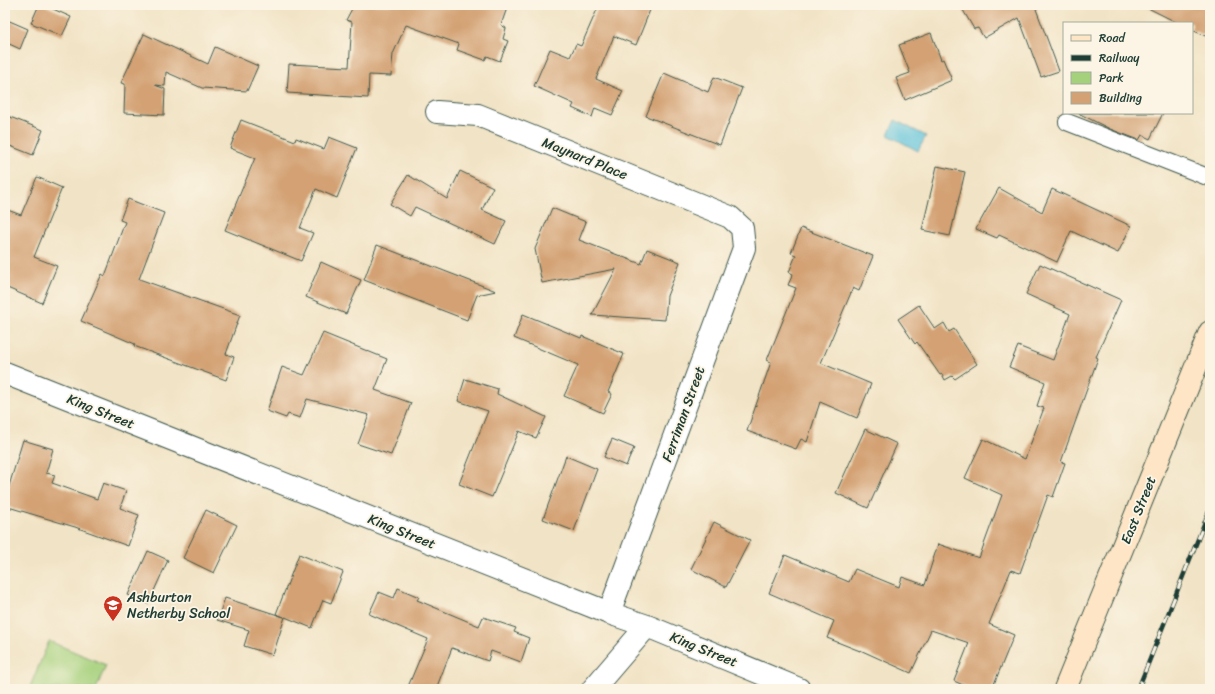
<svg xmlns="http://www.w3.org/2000/svg" width="1215" height="694" font-family="Sriracha,sans-serif">
	<rect width="100%" height="100%" fill="#fcf5e5"/>
	<filter id="ink" filterUnits="userSpaceOnUse"><feTurbulence type="fractalNoise" baseFrequency=".025" numOctaves="2"/><feDisplacementMap in="SourceGraphic" scale="8" xChannelSelector="R" yChannelSelector="G"/><feConvolveMatrix kernelMatrix="1 2 1 2 8 2 1 2 1" color-interpolation-filters="sRGB"/></filter>
	<filter id="wash" filterUnits="userSpaceOnUse"><feTurbulence type="fractalNoise" baseFrequency=".012" numOctaves="4" result="noise"/><feDisplacementMap in="SourceGraphic" scale="16" xChannelSelector="R" yChannelSelector="G"/><feGaussianBlur stdDeviation="0.9" result="paint"/><feColorMatrix in="noise" values="0 0 0 0 0 0 0 0 0 0 0 0 0 0 0 0 0 1.4 0 .05"/><feComposite in="paint" operator="in"/></filter>
	<g filter="url(#wash)">
		<rect width="100%" height="100%" fill="#f1e3c5"/>
		<path fill="#a5d07c" stroke="#628658" d="M49,641L106,665L96,689H29Z"/>
		<path fill="#5ec3dc" stroke="#3e8088" d="M895,120L926,136L918,151L888,135Z"/>
		<g id="blocks">
			<path fill="#d3a173" d="M39,5H44L71,17L62,36L31,23Z
				M354,5H508L501,25L506,28L503,39L508,41L500,61L487,56L485,60L457,50L459,44L406,25L393,54L391,76L369,75L368,98L287,93L289,64L349,67L352,22L346,20Z
				M599,5H652L636,45L614,36L596,79L623,91L612,115L595,108L592,117L572,108L574,104L534,86L550,49L570,57L576,44L581,46Z
				M960,5H1043L1036,9L1059,71L1041,77L1019,18L984,38L978,28L974,29Z
				M1142,5H1210V38L1192,30V23H1178Z
				M5,19L28,29L20,49L5,42Z
				M931,33L941,60L943,59L952,80L905,100L896,78L910,73L899,45Z
				M144,34L208,64L215,47L258,66L247,91L202,88L166,72L165,86L155,85L165,89L164,115L124,113L125,84L121,83Z
				M664,73L708,92L714,77L742,88L720,145L646,116Z
				M1078,113H1163L1150,139L1142,135L1139,140L1110,129Z
				M5,115L43,130L33,155L5,144Z
				M241,120L295,141L296,138L324,149L329,137L357,148L337,198L316,189L300,228L313,233L301,261L225,230L255,158L230,148Z
				M937,166L965,172L950,236L922,230Z
				M460,171L493,187L482,210L506,221L495,244L415,207L410,216L390,204L408,175L447,199Z
				M37,177L62,188L34,257L57,266L42,303L5,287V209L21,215Z
				M999,188L1042,212L1052,189L1131,226L1118,253L1071,231L1057,262L999,235L997,238L976,229Z
				M128,199L164,213L139,279L240,315L226,354L234,357L226,380L134,346L135,344L81,321L102,274L105,276L125,222L120,220Z
				M552,208L586,222L579,240L641,264L647,249L680,262L667,296L665,320L592,315L616,269L542,283L535,249Z
				M801,228L873,256L859,291L853,288L821,363L871,384L857,418L820,402L807,442L801,439L796,449L747,431L771,362L767,360L796,288L788,285L793,274L789,272L796,255L791,253Z
				M377,245L496,291L477,295L467,320L364,280Z
				M321,262L361,280L346,314L306,297Z
				M1040,264L1121,300L1096,357L1098,358L1061,462L1065,463L1053,497L1048,495L1020,573L1011,570L989,624L1014,635L992,689H972L954,681L969,643L931,630L911,673L860,650V651L827,638L834,621L769,593L785,555L849,582L855,569L899,587L902,577L925,585L938,544L979,558L1002,495L965,478L983,439L1025,459L1044,408L1037,406L1045,382L1009,367L1018,346L1053,360L1070,314L1026,294Z
				M919,305L935,329L944,323L949,332L954,329L977,364L955,379L952,376L945,380L942,374L940,375L917,342L915,344L898,319Z
				M523,314L581,338L582,336L624,354L608,392L612,394L603,413L564,396L578,365L514,338Z
				M323,333L387,359L375,390L411,403L391,455L358,444L369,415L307,399L300,418L288,414L286,418L267,411L282,367L304,375Z
				M465,379L498,389L497,394L546,417L536,438L519,431L492,497L459,484L488,411L458,401Z
				M865,429L897,444L868,508L836,493Z
				M612,439L634,448L626,466L604,457Z
				M23,440L53,449L46,473L55,475L52,483L97,499L103,483L126,491L120,508L139,515L128,546L75,527L5,506V499Z
				M566,456L597,469L574,531L543,519Z
				M206,510L237,525L214,573L183,558Z
				M714,522L750,540L726,587L691,569Z
				M148,551L168,560L148,604L128,595Z
				M299,554L343,572L331,603L323,600L312,628L285,617L273,655L244,646L249,630L217,620L225,598L284,617L276,614Z
				M398,588L419,597L417,600L479,626L483,617L516,628L514,632L529,638L521,662L491,651L488,661L452,648L436,689H407L428,639L369,614L379,592L394,598Z"/>
		</g>
	</g>
	<g filter="url(#ink)">
		<use href="#blocks" fill-opacity="0" stroke="#3e564a" stroke-width="1"/>
		<g fill="none" stroke-linecap="round" stroke-linejoin="round">
			<g stroke="#3e564a" stroke-width="18">
				<path id="lane" d="M1067,122L1210,178"/>
			</g>
			<g stroke="#3e564a" stroke-width="24">
				<path id="street" d="M437,112L478,115L730,217L742,228L744,248L609,613
					M5,373L609,613L647,626L799,689
					M593,689L647,626"/>
			</g>
			<g stroke="#3e564a" stroke-width="24">
				<path id="secondary" d="M1065,689L1210,332"/>
			</g>
			<use href="#lane" stroke="#fff" stroke-width="16"/>
			<use href="#street" stroke="#fff" stroke-width="22"/>
			<use href="#secondary" stroke="#fde5c5" stroke-width="22"/>
			<g stroke="#1f3d34" stroke-width="4.5">
				<path id="rail" d="M1138,689L1210,509"/>
			</g>
			<use href="#rail" stroke="#fcf5e5" stroke-width="3" stroke-dasharray="9" stroke-linecap="butt"/>
		</g>
	</g>
	<defs>
		<g id="school-pin" transform="scale(1)"><path d="M0 17L-7.5 6A9.5 9.5 0 1 1 7.5 6Z" fill="#c8321e" stroke="#fcf5e5"/><path d="M0-5L7-2L0 1L-7-2ZM-4 1L0 2.5L4 1V4Q0 6-4 4Z" fill="#fff"/></g>
	</defs>
	<g fill-rule="evenodd">
		<use href="#school-pin" x="113" y="605"/>
	</g>
	<g text-anchor="middle" stroke-width="3.5" stroke-linejoin="round" paint-order="stroke">
		<g font-size="14" fill="#1f3d34" stroke="#fcf5e5">
			<text transform="translate(585 158) rotate(22)" y="5">Maynard Place</text>
			<text transform="translate(101 411) rotate(22)" y="5">King Street</text>
			<text transform="translate(683 414) rotate(-70)" y="5">Ferriman Street</text>
			<text transform="translate(1138 510) rotate(-68)" y="5">East Street</text>
			<text transform="translate(402 531) rotate(22)" y="5">King Street</text>
			<text transform="translate(704 649) rotate(22)" y="5">King Street</text>
		</g>
		<g font-size="14" fill="#1f3d34" stroke="#fcf5e5" text-anchor="start">
			<text x="127" y="602">Ashburton<tspan x="127" dy="16">Netherby School</tspan></text>
		</g>
	</g>
	<rect width="1215" height="694" fill="none" stroke="#fcf5e5" stroke-width="20"/>
	<rect x="1063" y="22" width="130" height="92" fill="#fcf5e5" stroke="#a4ab9e"/>
	<rect x="1071" y="35" width="20" height="6" fill="#fde5c5" stroke="#a4ab9e"/>
	<text x="1099" y="42" font-size="12" fill="#1f3d34">Road</text>
	<rect x="1071" y="55" width="20" height="6" fill="#1f3d34" stroke="#a4ab9e"/>
	<text x="1099" y="62" font-size="12" fill="#1f3d34">Railway</text>
	<rect x="1071" y="72" width="20" height="12" fill="#a5d07c" stroke="#a4ab9e"/>
	<text x="1099" y="82" font-size="12" fill="#1f3d34">Park</text>
	<rect x="1071" y="92" width="20" height="12" fill="#d3a173" stroke="#a4ab9e"/>
	<text x="1099" y="102" font-size="12" fill="#1f3d34">Building</text>
</svg>
